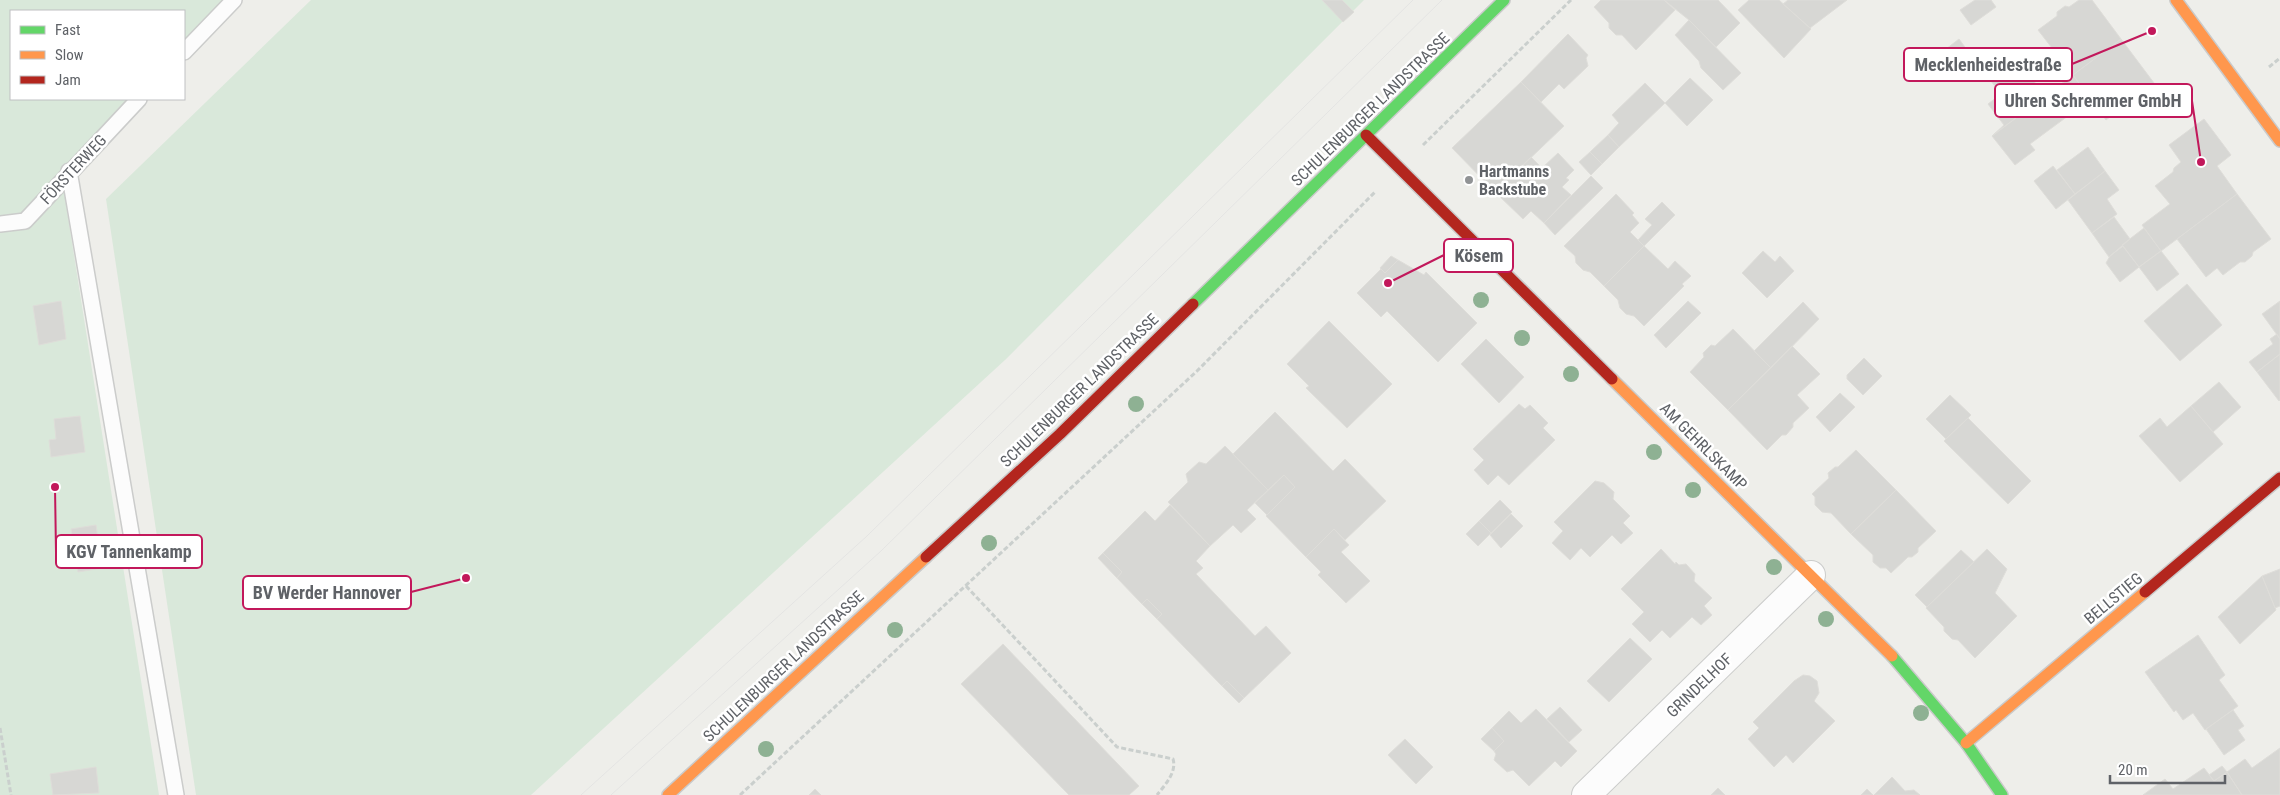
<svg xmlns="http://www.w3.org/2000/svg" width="2280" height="795" font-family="'Roboto Condensed',sans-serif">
	<rect width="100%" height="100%" fill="#eeeeea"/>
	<path fill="#d9e8da" d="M0,0H234L184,52V11H11V99H139L62,179L159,795H0Z
		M311,0H1364L1005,360L531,795H196L106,199Z"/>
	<path fill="#d7d7d4" stroke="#deddd9" d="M1322,0H1342L1354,12L1343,22Z
		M1601,0H1664L1675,10L1636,50L1622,35H1616L1609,28V23L1594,7Z
		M1664,0H1718L1740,23L1716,47L1689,20Z
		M1749,0H1779L1811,29L1784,58L1738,10Z
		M1788,0H1847L1810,28L1783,4Z
		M1975,0H1991L1996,7L1971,25L1960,10Z
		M2079,0H2092L2121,39L2073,75L2038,30L2057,16V12L2065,6L2069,7Z
		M1689,20L1741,73L1723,90L1701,68L1699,61L1675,35Z
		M1568,34L1588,55L1586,58L1588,66L1564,89L1559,84L1541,102L1521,82Z
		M1959,39L1978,65L1956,81L1937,56Z
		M2121,39L2154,83L2137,97L2136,101L2128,107L2124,106L2106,120L2073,75Z
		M2018,60L2045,96L1992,136L2004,125L1988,104L2001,94L1991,81Z
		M2073,75L2086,93L2071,104L2076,110L2030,144L2035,150L2015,165L1992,136Z
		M1690,78L1713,100L1687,126L1665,103Z
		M1521,82L1564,126L1495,192L1452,148Z
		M1645,83L1665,103L1619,147L1608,135L1619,123L1612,115Z
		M2204,119L2231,155L2217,166L2237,194L2161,251L2142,225L2170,204L2155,186L2173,172L2174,168L2181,162L2169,145Z
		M1608,135L1619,147L1602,164L1590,152Z
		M2088,147L2105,171L2075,194L2057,170Z
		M1590,152L1602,164L1591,175L1579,162Z
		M1558,153L1574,170L1566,178L1569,180L1562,187L1571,195L1544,223L1531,211L1523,219L1495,192L1531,157L1542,168Z
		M2053,166L2075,194L2056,209L2034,181Z
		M2105,171L2119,190L2107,199L2117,214L2092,233L2068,200Z
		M1591,176L1603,188L1555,235L1544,223Z
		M1616,194L1634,213L1632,215L1639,223L1630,232L1644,246L1604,286L1590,272L1583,270L1576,263L1575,256L1564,246Z
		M2237,194L2271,239L2253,252L2252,256L2245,262H2240L2223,275L2217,268L2206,277L2177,239Z
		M1662,202L1675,215L1644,246L1638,240L1652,225L1645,219Z
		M2114,217L2130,239L2109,257L2092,233Z
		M2144,228L2161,251L2139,267L2122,245Z
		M1644,246L1668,269L1675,261L1691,276L1682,284L1684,286L1644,326L1634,316L1626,314L1620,308L1618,300L1604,286Z
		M2123,246L2139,267L2120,282L2106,263L2110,256Z
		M1763,251L1775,262L1780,256L1794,271L1767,298L1742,273Z
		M2161,251L2179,274L2157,291L2139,267Z
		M1391,256L1398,260L1385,273L1380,268Z
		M1398,260L1424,275L1426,272L1477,323L1438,362L1387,311L1381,317L1357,293L1381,269L1385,273Z
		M2187,284L2222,325L2180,361L2144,321Z
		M61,301L66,339L39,345L33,306Z
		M1688,301L1701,313L1666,348L1654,335Z
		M2280,301V339L2262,314Z
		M1803,302L1819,319L1771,368L1754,351Z
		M1329,321L1392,384L1347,428L1306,388L1309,386L1287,364Z
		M1733,329L1771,368L1728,410L1690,372L1704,357L1703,353L1711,345L1715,346Z
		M2277,334L2280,339V354L2257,372L2249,362L2273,344L2270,339Z
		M1486,339L1524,377L1499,403L1461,364Z
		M1792,346L1820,374L1797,395L1809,408L1793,423V427L1786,435H1782L1767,450L1728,410Z
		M2280,354V400L2279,401L2257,372Z
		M1864,358L1882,376L1863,395L1847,379V375Z
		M2219,382L2241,407L2213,432L2191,406Z
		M1840,393L1855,407L1830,432L1816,417Z
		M1950,395L1971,415L1946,439L1926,419Z
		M1519,404L1525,409L1530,405L1548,423L1543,428L1555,440L1509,485L1498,475L1488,485L1474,470L1484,460L1473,449Z
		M2191,406L2223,444L2180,482L2139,436L2160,418L2167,427Z
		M1275,412L1333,471L1345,459L1386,501L1345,540L1334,529L1306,557L1266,516L1295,487L1284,475L1268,490L1233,454Z
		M80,416L85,452L51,457L49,440L56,439L54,419Z
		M1968,418L2031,481L2008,504L1944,441Z
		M1225,446L1268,490L1247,510L1256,519L1241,533L1233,525L1210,546L1168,502L1188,482L1186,474L1199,462L1206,464Z
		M1856,450L1896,490L1851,534L1831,513L1822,512L1815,505V497L1812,494L1829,478L1828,473L1835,467H1838Z
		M1284,475L1295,487L1267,515L1255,503Z
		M1595,481L1604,483L1614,492L1613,499L1630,516L1623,523L1633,533L1621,544L1612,535L1590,557L1581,548L1570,560L1552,543L1563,531L1554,522Z
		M1896,490L1936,531L1918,548V552L1912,557H1908L1891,573L1886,568H1880L1873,562V555L1851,534Z
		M1500,500L1512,512L1491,533L1479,521Z
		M1170,505L1210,546L1196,561L1203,568L1196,574L1255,636L1266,626L1291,653L1244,698L1227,681L1222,686L1157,619L1162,614L1147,599L1142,604L1117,578L1122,572L1103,553L1145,511L1155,521Z
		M1511,514L1523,526L1501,548L1490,535Z
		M1479,521L1491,533L1478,546L1466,534Z
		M96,525L102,568L78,572L71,529Z
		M1334,529L1349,545L1341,552L1370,581L1346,603L1318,575L1321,572L1306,557Z
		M1661,549L1675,564L1676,562L1679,565L1686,564L1695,574L1694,581L1712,598L1704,606L1712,615L1701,625L1692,617L1670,638L1662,630L1650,642L1632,624L1644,612L1621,589Z
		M1987,549L2007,569L1995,593L2017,616L1975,658L1958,640L1952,639L1944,631V627L1926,608Z
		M1961,550L1974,562L1927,607L1915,595Z
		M1103,553L1122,572L1117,578L1098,558Z
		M2280,569V606L2275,608L2262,576Z
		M2262,576L2276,610L2240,644L2218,617Z
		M1147,599L1162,614L1157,619L1142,604Z
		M2198,635L2225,675L2219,680L2238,706L2205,730L2193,713L2183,720L2176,710L2174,712L2145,672Z
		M1630,638L1652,659L1609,702L1587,681Z
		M1003,644L1139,786L1129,795H1069L961,684Z
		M1803,675L1810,676L1817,681L1819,693L1814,701L1835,721L1793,763L1786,755L1774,767L1748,739L1759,728L1753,722L1794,681Z
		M1227,681L1244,698L1239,703L1222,686Z
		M1560,707L1582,730L1569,742L1547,719Z
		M1536,709L1577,751L1561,767L1555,761L1529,786L1513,770L1507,772L1494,760L1496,754L1494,751L1504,741L1492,728L1509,711L1521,723Z
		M2233,710L2244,726L2238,730L2245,740L2224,755L2206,729Z
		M1492,728L1504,741L1494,751L1481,739Z
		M1405,739L1433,767L1416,784L1388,755Z
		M2280,748V795H2242L2227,772L2245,759L2252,768Z
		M2222,766L2227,772L2214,781L2209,775Z
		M96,767L99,793L53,795L50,774Z
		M2204,768L2214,781L2227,772L2242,795H2143L2165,779L2173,789Z
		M1892,777L1905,791L1914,790L1920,795H1874Z
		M1718,788L1725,795H1711Z
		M815,789L821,795H809Z
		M1867,789L1873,795H1861Z"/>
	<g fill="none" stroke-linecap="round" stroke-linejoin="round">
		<g stroke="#cbcccb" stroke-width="18">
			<path id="lane" d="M184,52L234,0
				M69,171L176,795
				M0,224L25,221L139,99"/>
		</g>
		<g stroke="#cbcccb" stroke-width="30">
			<path id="street" d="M1586,795L1811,575"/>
		</g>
		<g stroke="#cacaca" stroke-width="14">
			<path id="fast" d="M1193,304L1504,0
				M1892,656L1966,743L2002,795"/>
		</g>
		<g stroke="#cacaca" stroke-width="14">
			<path id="slow" d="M2176,0L2280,141
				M1612,379L1892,656
				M1966,743L2145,592
				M668,795L926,557"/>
		</g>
		<g stroke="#cacaca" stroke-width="14">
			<path id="jam" d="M1366,135L1612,379
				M926,557L1060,434L1193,304
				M2145,592L2280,478"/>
		</g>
		<path stroke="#cacfcd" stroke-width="3" stroke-dasharray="5 2.5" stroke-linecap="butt" d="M2269,67L2280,58
			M1423,145L1571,0
			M966,586L1117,747L1173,759C1177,772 1165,785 1157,795
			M0,728L11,795
			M740,795L1197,371L1376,191"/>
		<use href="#lane" stroke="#fcfcfc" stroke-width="15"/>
		<use href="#street" stroke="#fcfcfc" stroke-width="28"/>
		<use href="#fast" stroke="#63d668" stroke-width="11"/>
		<use href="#slow" stroke="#ff974d" stroke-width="11"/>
		<use href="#jam" stroke="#b3261e" stroke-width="11"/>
		<path stroke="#e4e4e3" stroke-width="1" d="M581,795L867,536L1413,0
			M611,795L881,551L1442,0"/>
	</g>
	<g fill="#8eb193">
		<circle cx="1481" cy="300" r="8"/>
		<circle cx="1522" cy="338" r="8"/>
		<circle cx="1571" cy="374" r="8"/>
		<circle cx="1136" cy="404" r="8"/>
		<circle cx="1654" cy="452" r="8"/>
		<circle cx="1693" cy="490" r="8"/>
		<circle cx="989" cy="543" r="8"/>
		<circle cx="1774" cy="567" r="8"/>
		<circle cx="1826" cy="619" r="8"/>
		<circle cx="895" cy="630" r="8"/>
		<circle cx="1921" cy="713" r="8"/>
		<circle cx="766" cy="749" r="8"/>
	</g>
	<circle fill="#919395" stroke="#fff" stroke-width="2" cx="1469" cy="180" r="5"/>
	<g text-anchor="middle" stroke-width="5" stroke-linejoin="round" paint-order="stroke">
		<g font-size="16" fill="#5f6267" stroke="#fff">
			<text transform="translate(1370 109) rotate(-44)" y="6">SCHULENBURGER LANDSTRASSE</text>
			<text transform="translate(73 169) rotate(-47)" y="6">FÖRSTERWEG</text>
			<text transform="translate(1079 390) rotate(-44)" y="6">SCHULENBURGER LANDSTRASSE</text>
			<text transform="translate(1704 446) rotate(45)" y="6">AM GEHRLSKAMP</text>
			<text transform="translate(2113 598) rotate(-40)" y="6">BELLSTIEG</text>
			<text transform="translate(783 666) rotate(-43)" y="6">SCHULENBURGER LANDSTRASSE</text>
			<text transform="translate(1699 685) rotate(-44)" y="6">GRINDELHOF</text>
		</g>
		<g font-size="16" font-weight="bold" fill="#5f6267" stroke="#fff" text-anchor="start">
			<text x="1479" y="177">Hartmanns<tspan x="1479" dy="18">Backstube</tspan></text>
		</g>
	</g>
	<path fill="none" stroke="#c2185b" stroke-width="2" d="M2152 31L2072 64M2201 162L2192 101M1388 283L1444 255M55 487L56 552M466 578L411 592"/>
	<g fill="#c2185b" stroke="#fff" stroke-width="2">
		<circle cx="2152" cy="31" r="5"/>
		<circle cx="2201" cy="162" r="5"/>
		<circle cx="1388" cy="283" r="5"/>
		<circle cx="55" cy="487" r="5"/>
		<circle cx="466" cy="578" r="5"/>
	</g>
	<g fill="#fff" stroke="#c2185b" stroke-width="2">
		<rect x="1904" y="48" width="168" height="33" rx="5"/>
		<rect x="1995" y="84" width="197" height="33" rx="5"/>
		<rect x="1444" y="239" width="69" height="33" rx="5"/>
		<rect x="56" y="535" width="146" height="33" rx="5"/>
		<rect x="243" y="576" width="168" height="33" rx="5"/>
	</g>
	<g font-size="18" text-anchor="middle" font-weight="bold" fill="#5f6267">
		<text x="1988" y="71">Mecklenheidestraße</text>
		<text x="2093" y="107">Uhren Schremmer GmbH</text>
		<text x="1479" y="262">Kösem</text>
		<text x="129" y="558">KGV Tannenkamp</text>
		<text x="327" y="599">BV Werder Hannover</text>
	</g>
	<rect x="10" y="10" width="175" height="90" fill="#ffffff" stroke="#bfc0c2"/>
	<rect x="20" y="26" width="25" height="8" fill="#63d668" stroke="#bfc0c2"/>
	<text x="55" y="35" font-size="15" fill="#5f6267">Fast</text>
	<rect x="20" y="51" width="25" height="8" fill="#ff974d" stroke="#bfc0c2"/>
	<text x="55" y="60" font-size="15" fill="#5f6267">Slow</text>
	<rect x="20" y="76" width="25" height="8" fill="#b3261e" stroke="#bfc0c2"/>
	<text x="55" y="85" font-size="15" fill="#5f6267">Jam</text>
	<path d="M2110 775v8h115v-8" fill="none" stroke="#5f6267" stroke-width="2.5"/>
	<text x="2118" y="775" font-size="15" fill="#5f6267" stroke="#ffffff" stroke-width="4" paint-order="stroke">20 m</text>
</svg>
